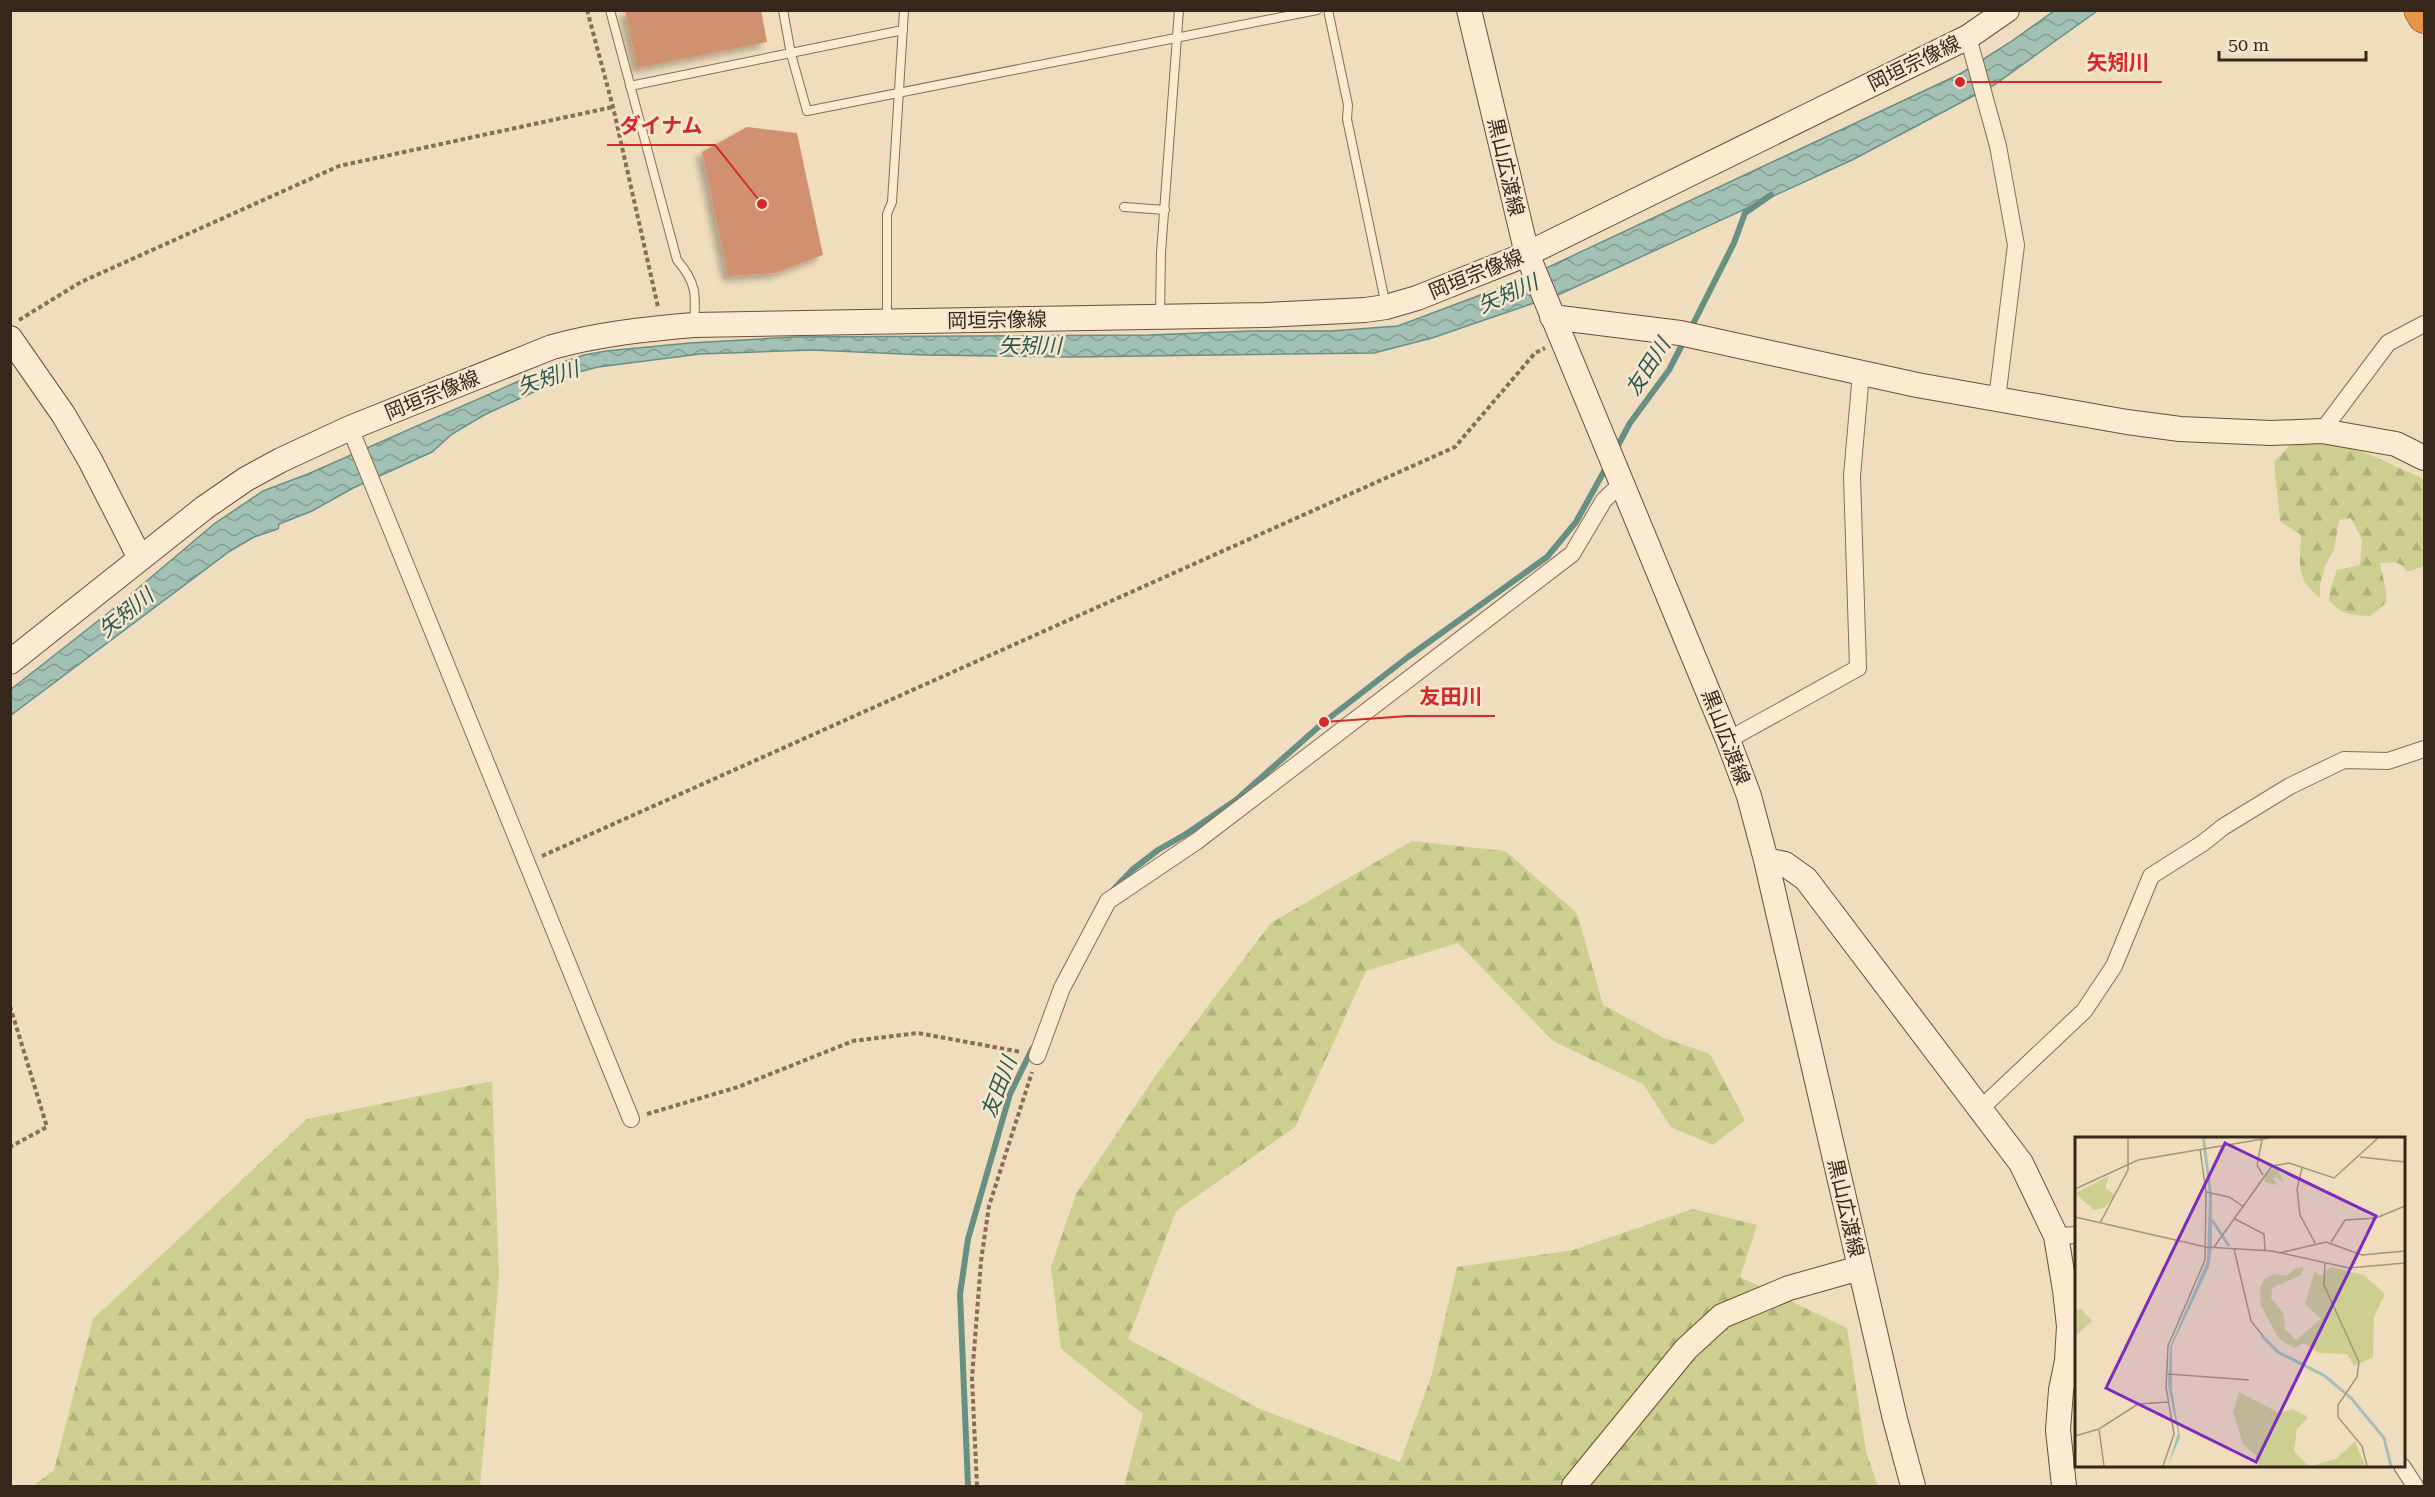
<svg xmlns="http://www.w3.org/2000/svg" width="2435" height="1497" font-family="'Roboto Serif','Noto Sans JP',serif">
	<defs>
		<pattern id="forest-firs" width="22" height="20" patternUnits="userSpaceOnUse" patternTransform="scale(1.5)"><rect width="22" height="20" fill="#cccf90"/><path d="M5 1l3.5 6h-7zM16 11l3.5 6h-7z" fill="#b0b27c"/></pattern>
		<pattern id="water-waves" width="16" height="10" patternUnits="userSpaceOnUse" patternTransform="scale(1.5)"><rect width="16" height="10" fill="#a1c1b5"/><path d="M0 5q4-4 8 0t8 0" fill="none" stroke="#849d92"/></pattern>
		<filter id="shadow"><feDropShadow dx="-5.5" dy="5.5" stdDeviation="3" flood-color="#0004"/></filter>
	</defs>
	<rect width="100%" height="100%" fill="#f0ddbd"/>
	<path fill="url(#forest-firs)" d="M2314,440L2357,449L2424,479V566L2407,572L2402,565L2395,562L2380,563L2386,591V603L2370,616C2352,615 2341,615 2329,600L2331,587L2337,570L2360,565L2362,540L2351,518L2339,520L2334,550L2326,564L2320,584V598C2295,579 2300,564 2301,535L2280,521L2274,462L2291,444Z
		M1412,841L1505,851L1577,913L1603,1005L1664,1038L1710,1054L1745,1120L1713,1145L1671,1127L1643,1084L1553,1041L1458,943L1366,971L1295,1127L1176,1211L1128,1339L1260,1409L1400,1462L1431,1377L1457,1267L1573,1250L1693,1209L1757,1225L1740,1277L1847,1328L1866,1452L1878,1486H1124L1143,1414L1061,1349L1051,1267L1076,1194L1158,1072L1271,923Z
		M492,1081L499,1278L480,1486H33L54,1470L93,1319L307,1119Z"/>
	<path fill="url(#water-waves)" stroke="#688f83" stroke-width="1.5" d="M2054,11H2097L1994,85L1852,160L1560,294L1432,338L1374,353L1071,357L926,355L812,350L700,354L598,367L575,373L484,415L452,434L432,452L353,488L312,511L279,524L278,529L254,537L230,551L11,715L10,690L117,606L214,524L263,491L308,474L560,363L584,355L606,351L690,343L794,337L1149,335L1251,331H1331L1398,326L1523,279L1960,74L2009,43Z"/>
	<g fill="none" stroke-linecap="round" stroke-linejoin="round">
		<path stroke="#688f83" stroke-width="6" d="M1690,330L1734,243L1745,213L1771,195
			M1616,449L1630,423L1669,370L1685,339
			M1112,891L1132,870L1158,850L1186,834L1236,800L1324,722L1408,657L1547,557L1576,522L1607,466
			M968,1486L960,1294L968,1239L1010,1094L1032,1049"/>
	</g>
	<path fill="#d19170" filter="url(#shadow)" d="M625,10H761L767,42L637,68Z
		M747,127L797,133L823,255L775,273L728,276L702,152Z"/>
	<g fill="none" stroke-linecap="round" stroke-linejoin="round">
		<g stroke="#896d55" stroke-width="10">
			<path id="lane" d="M610,10L677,260C697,283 696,295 694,324
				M783,10L791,54L807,111L1317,10
				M1328,10L1348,105L1347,119L1386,306
				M630,86L903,30
				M1124,207L1165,210
				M1160,316L1161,253L1179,10
				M887,319V214L892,202L904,10"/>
		</g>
		<g stroke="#896d55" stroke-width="18">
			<path id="street" d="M1968,37L1998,146L2016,245L1997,399
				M350,428L631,1119
				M2322,431L2388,343L2424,324
				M1728,740L1858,668L1852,476L1861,373
				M1037,1056L1062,988L1108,901L1197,841L1572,554L1604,500L1622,483
				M1979,1110L2084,1011L2114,966L2151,876L2203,843L2223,827L2290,786L2344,760L2388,761L2424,749
				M2056,1236L2076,1235
				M2402,1466L2415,1486"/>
		</g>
		<g stroke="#6b4e38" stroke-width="26">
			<path id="secondary" d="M1469,10L1527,254L1728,740L1749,796L1766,860L1895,1419L1913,1486
				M1552,317L1680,333L1917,385L2127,422L2180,429L2271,433L2322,431L2396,444L2424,458
				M10,338L63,414L90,460L140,558
				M10,662L204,508L246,479L281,460L350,428L552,347C599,334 646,329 694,325L1265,315L1365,310L1386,307L1417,298L1527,254L1968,37L2007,10
				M1766,860L1785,864L1806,879L2021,1163L2056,1236L2065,1290L2069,1326L2067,1361L2061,1390L2058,1430L2064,1486
				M1574,1486L1686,1349L1722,1316L1789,1288L1860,1268"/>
		</g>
		<g stroke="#563b2a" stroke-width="33">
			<path id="highway" d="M2420,10L2424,17"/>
		</g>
		<path stroke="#896d55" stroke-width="4" stroke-dasharray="4.5 3" stroke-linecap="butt" d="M587,10L613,107L658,307
			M19,320L81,282L339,166L613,107
			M542,856L1455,447L1535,353L1545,348
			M10,1006L47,1127L10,1147
			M647,1114L738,1087L853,1041L918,1033L1021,1052
			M977,1486L972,1378L981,1261L989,1206L1032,1072"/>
		<use href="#lane" stroke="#fbebd0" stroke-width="8"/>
		<use href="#street" stroke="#fbebd0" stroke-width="16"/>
		<use href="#secondary" stroke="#fbebd0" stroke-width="24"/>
		<use href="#highway" stroke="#e79546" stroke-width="32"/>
	</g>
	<g text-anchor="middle" stroke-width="5" stroke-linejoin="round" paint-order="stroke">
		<g font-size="20" fill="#37271b" stroke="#f7e8cd">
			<text transform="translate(1914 63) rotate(-26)" y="7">岡垣宗像線</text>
			<text transform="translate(1506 167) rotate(77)" y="7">黒山広渡線</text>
			<text transform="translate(1476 274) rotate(-22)" y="7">岡垣宗像線</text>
			<text transform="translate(997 320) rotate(-1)" y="7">岡垣宗像線</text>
			<text transform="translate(432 395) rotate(-22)" y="7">岡垣宗像線</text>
			<text transform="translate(1726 737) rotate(69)" y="7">黒山広渡線</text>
			<text transform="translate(1846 1208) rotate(77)" y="7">黒山広渡線</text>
		</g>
		<g font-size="21" font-style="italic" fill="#295852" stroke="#f7e8cd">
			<text transform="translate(1508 294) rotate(-24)" y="7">矢矧川</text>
			<text x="1030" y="353">矢矧川</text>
			<text transform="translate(1648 367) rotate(-57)" y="7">友田川</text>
			<text transform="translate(548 378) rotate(-18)" y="7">矢矧川</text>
			<text transform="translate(126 613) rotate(-39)" y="7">矢矧川</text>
			<text transform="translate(999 1087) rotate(-69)" y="7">友田川</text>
		</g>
	</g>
	<g transform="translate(2075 1137)">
		<rect width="330" height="330" fill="#f0ddbd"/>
		<path d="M202,29L208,45L201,40L198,41L203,48L189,45L192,36ZM34,39L30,51L40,58L29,71L19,73L0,56ZM229,130L226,138L197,151L196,161L208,176L210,192L221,203L246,182L230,167L240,134L245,139L255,130L289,138L310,157L299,180L298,220L279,229L272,217L244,216L229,206L219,211L204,202L186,169L185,150L190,141L200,137L211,139L221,131ZM6,172L17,184L0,200V173ZM164,255L204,276L217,272L230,278L233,281L222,292L219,314L234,329H184L181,318L168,307L158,275ZM280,304L290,329H235L261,322Z" fill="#cccf90"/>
		<path d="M127,1H130L137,58V111L134,130L97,209V252L105,300L93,329L103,296L93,249L95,210L132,124L134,57Z" fill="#a1c1b5"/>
		<path fill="none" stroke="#a1c1b5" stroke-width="3" d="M137,83L154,109M187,199L203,215L250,239L277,262L309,301L316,329"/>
		<path fill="none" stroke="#a6947c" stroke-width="1.5" d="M187,3L182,28L188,38M285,20L330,25M227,31L222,52L225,78L240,106M0,52L63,23L194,1M131,55L154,60L169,70M0,80L131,110L197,114L274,131L330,126M160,82L189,97L190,113M25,86L53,33V1M256,105L270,83L301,81L330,69M139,110L197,29L214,26L259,41L303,1M159,112L176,184L188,199M204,116L251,105L287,118L330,114M250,126L249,148L284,225L282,240L263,268V280L287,309L292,329M93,237L174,243M24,293L29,329M0,299L24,292L63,267L94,265M88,329L99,297L91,250L93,209L130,123L131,55L125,12"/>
		<path fill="#7b2cbf" fill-opacity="0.15" stroke="#7b2cbf" stroke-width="3" d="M150,6L301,79L181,325L31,251Z"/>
		<rect width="330" height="330" fill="none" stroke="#37271b" stroke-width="3"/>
	</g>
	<path fill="none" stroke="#d62828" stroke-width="2" d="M1960 82L2075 82H2162M762 204L715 145H607M1324 722L1408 716H1495"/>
	<g fill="#d62828" stroke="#f7e8cd" stroke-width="2">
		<circle cx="1960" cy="82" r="6"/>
		<circle cx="762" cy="204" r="6"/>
		<circle cx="1324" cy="722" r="6"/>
	</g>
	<g font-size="21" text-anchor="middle" font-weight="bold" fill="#d62828" stroke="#f7e8cd" stroke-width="5" stroke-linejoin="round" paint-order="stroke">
		<text x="2118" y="70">矢矧川</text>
		<text x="661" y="133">ダイナム</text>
		<text x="1451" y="704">友田川</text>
	</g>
	<rect width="2435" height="1497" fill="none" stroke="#37271b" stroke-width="24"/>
	<path d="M2219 51v9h147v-9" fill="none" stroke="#37271b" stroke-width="3"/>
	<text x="2228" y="51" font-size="18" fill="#37271b" stroke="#f7e8cd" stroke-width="4.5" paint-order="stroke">50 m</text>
</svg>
